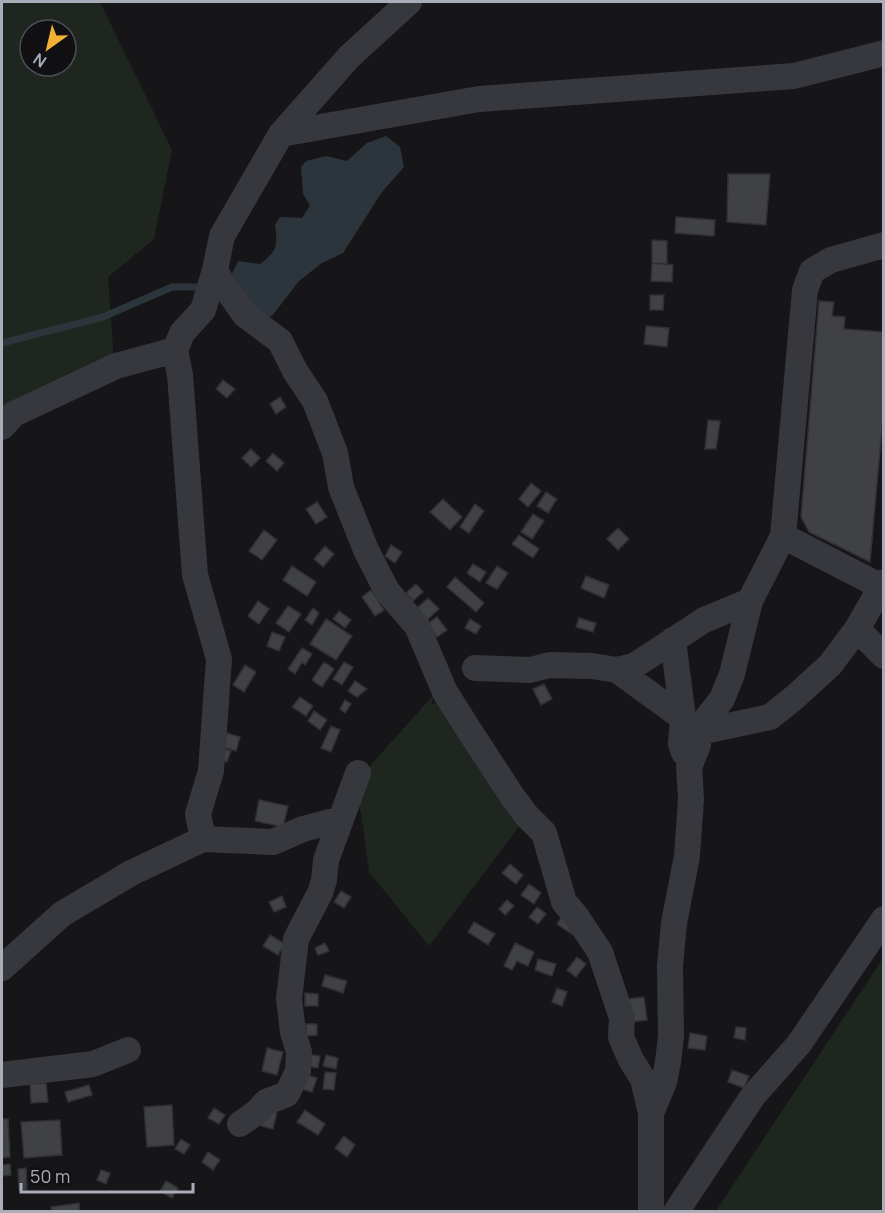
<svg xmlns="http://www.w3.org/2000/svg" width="885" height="1213" font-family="Manrope,sans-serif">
	<rect width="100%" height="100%" fill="#161618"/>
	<path fill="#1e261f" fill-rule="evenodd" d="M2,2H100L172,150L154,239L108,277L114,362L2,421ZM30,30H66V66H30Z
		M436,692L431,706L445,692L527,816L429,946L369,872L362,819L356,792L369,767Z
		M883,958V1211H716Z"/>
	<path fill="#2c353c" d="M386,136L400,147L404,167L382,192L343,253L322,263L299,281L272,316L264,318L229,280L238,261L260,264C277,251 278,246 275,225L280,217L302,218L310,205L303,194L301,167L306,161L326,156L347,161L367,143Z"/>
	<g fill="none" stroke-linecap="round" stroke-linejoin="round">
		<path stroke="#2c353c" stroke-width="7" d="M2,343L103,317L172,287H204"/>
	</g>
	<path fill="#404145" stroke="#303034" stroke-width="1.5" d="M728,174H770L766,225L727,222Z
		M676,217L715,220L714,236L675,233Z
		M652,240L667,241V264L652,263Z
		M652,263L673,265L672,282L651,281Z
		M650,295H664L663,310H650Z
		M819,301L834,302L832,316L845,317L844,329L884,332V406L870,562L809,532L801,517Z
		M646,326L669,328L667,347L644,344Z
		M223,380L235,389L227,398L216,389Z
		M280,397L286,407L276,414L270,404Z
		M708,420L720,421L716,449H705Z
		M251,449L260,458L251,467L242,458Z
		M273,453L284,463L277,471L266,461Z
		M531,483L541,491L528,507L519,499Z
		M546,492L557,499L548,513L537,506Z
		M443,499L462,517L450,530L430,512Z
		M317,502L327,517L316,524L306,509Z
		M475,504L484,511L469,533L460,527Z
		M533,514L544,521L532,539L521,532Z
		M618,528L629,539L618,550L607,539Z
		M264,530L277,540L262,560L249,551Z
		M519,535L539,549L533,558L512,544Z
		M391,545L402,552L395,563L385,556Z
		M325,546L334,554L323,567L314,559Z
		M473,564L486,572L480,582L467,573Z
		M292,566L316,582L307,596L283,580Z
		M497,566L508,573L497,589L486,583Z
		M586,576L609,585L604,598L581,588Z
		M455,577L484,603L476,612L447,587Z
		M416,584L423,592L413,601L406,593Z
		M371,590L384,610L375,616L362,597Z
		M428,598L439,609L425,622L414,611Z
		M258,601L269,609L259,624L248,616Z
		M288,606L301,614L289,632L276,623Z
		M313,608L319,613L312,625L305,620Z
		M339,611L351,620L345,628L333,619Z
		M437,617L447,630L437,637L427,624Z
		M579,618L596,623L593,632L576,627Z
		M326,619L352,636L336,660L310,644Z
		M470,619L481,626L476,634L465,628Z
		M272,632L285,637L279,651L267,646Z
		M302,648L312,654L305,665L302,662L295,674L288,669Z
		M324,662L334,669L322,687L312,680Z
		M344,662L353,667L342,685L333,679Z
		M245,665L256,672L244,692L233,685Z
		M355,681L367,689L357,697L348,691Z
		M544,684L552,699L541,705L533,689Z
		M300,697L313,706L306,716L292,707Z
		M345,700L351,704L345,713L340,709Z
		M314,711L327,720L320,730L308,721Z
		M331,726L340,730L331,752L321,748Z
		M227,733L240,737L236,751L223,747Z
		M224,749L231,751L227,762L220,759Z
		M259,800L288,806L283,827L255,821Z
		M510,864L523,875L516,884L502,873Z
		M529,884L541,893L534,904L521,895Z
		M341,891L351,897L344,908L334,902Z
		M282,896L286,907L274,912L269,902Z
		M507,900L514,906L505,915L499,909Z
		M537,907L546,914L538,924L529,917Z
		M563,915L573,935L557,924Z
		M474,922L495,934L488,945L468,932Z
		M270,935L285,944L278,955L263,946Z
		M325,943L329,951L318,955L315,948Z
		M515,943L534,952L528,966L517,961L512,970L504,966Z
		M577,957L586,964L576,977L567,970Z
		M538,959L556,964L552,976L535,970Z
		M325,975L347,981L343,993L322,986Z
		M557,988L567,992L562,1006L552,1002Z
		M305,993L318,994V1006H305Z
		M644,997L647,1020L631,1022L628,999Z
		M306,1024H317V1035L306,1036Z
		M736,1027L746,1028L745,1040L734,1038Z
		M690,1033L707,1036L705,1050L688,1048Z
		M267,1048L283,1052L277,1075L262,1071Z
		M308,1054L320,1056L318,1068L307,1066Z
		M326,1055L338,1058L336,1069L323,1066Z
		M732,1070L749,1076L744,1088L728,1082Z
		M325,1072L336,1073L334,1090L323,1089Z
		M307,1075L317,1078L312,1092L302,1089Z
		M46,1083L48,1102L31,1103L30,1084Z
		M89,1085L92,1095L68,1102L65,1092Z
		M172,1105L174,1145L147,1147L144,1107Z
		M214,1108L225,1115L219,1124L208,1118Z
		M265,1110L277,1112L273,1129L261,1126Z
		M305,1110L325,1124L318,1135L297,1122Z
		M2,1119H8L10,1157L2,1158Z
		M60,1120L62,1155L24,1158L21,1122Z
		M344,1136L355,1145L347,1157L335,1148Z
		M181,1139L190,1145L184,1154L175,1149Z
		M208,1152L220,1160L213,1170L202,1162Z
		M10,1164L11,1175L2,1176V1165Z
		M26,1168L27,1190H19L18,1169Z
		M101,1170L110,1173L106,1184L97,1180Z
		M166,1181L178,1188L172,1198L160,1191Z
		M79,1203L80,1212H52L51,1207Z"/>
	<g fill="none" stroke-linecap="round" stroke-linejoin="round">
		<path stroke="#37383d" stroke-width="26" d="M281,134L479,99L794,76L884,53
			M215,270L221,281L245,315L280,341L295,371L315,401L335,453L341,487L366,550L387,591L417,626L445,692L467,727L512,796L527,816L544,833L564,902L576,916L600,952L622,1018L621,1037L631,1060L643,1079L651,1113V1212
			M2,427L14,414L116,366L175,350
			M783,536L880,586
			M857,629L884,656
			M673,640L683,718L691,725
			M475,668L530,670L550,665L592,666L617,670L634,666L704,620L750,601
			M617,670L683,718L681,744L684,753
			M695,733L770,717L795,697L830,665L857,629L884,582
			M203,839L198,814L211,771L219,659L195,575L180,375L175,350L182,333L203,310L215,270L222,236L281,134L349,57L409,2
			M2,968L62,914L131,873L203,839L273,842L303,829L341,819
			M2,1075L93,1064L128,1050
			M651,1113L664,1082L668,1062L671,1036L670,966L674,923L687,856L691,799L689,767L698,745L695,733L722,699L732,674L750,601L783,536L805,290L812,271L831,260L884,245
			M240,1124L257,1112L266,1102L287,1094L298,1071L299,1052L293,1032L289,999L296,939L320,893L324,880L326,860L358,773
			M676,1212L753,1096L799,1044L884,919"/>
	</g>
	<rect width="885" height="1213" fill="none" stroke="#a8adb8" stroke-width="6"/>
	<g transform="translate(48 48) rotate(214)"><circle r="28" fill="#111113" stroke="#4d4f55" stroke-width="1.5"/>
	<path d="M0-4.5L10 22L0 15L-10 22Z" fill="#f2b134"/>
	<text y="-9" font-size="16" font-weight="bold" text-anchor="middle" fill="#a8adb8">N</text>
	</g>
	<path d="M21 1183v9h172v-9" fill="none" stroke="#a8adb8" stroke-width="3"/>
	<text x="30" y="1183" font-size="18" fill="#a8adb8" stroke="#111113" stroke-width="4.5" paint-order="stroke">50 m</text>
</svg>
